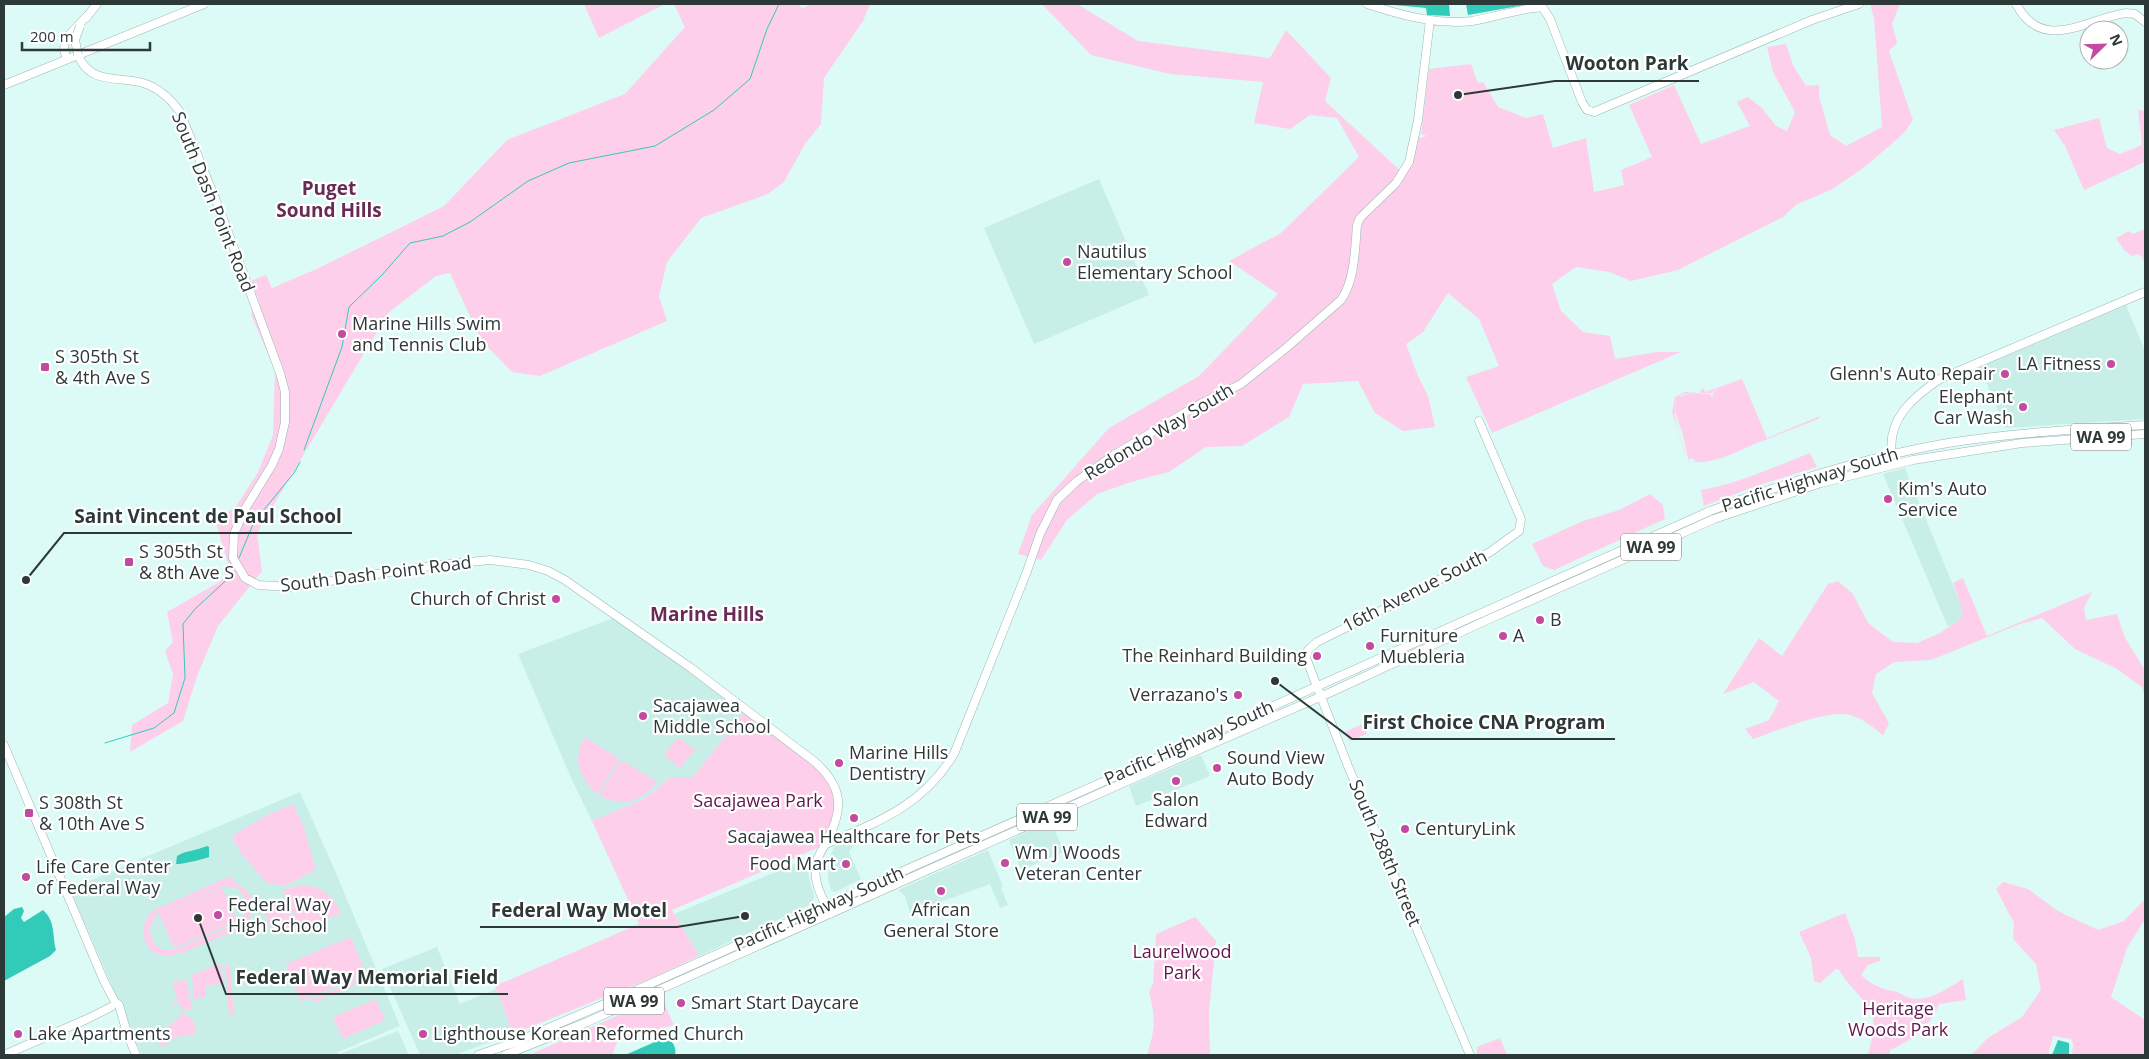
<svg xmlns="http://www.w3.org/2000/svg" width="2149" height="1059" font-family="'Open Sans',sans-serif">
	<rect width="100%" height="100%" fill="#ddfbf6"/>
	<path fill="#c8eee8" d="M1099,179L1149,295L1034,344L984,228Z
		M2126,305L2145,351V419L2005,428L1980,367Z
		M1905,468L1961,605L1962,618L1948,627L1883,474Z
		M616,617L746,710L693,777H671L644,799L592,821L572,780L518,654Z
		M1201,755L1210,776L1136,806L1129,786Z
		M300,792L333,866L400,1026L338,1052L337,1055L398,1031L409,1055H142L70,889Z
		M1051,821L1064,852L1021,870L1009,840Z
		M854,839L855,844L849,852L861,879L835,892L831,890L828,879L829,859L834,847Z
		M988,850L1003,887L1001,888L1008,905L1000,908L990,884L910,913L905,896L898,890Z
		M807,859L809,878L814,896L812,904L699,956L674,914Z
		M437,947L460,1004L496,989L513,1034L454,1055H420L382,969Z"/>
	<path fill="#fdcfeb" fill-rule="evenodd" d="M584,4H665L599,38Z
		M674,4H799L802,9L811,4H870L863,21L824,78L821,124L805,144L784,182L768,194L701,218L667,262L659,296L667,321L540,376L512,372L481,340L450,273L436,276L388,313L257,533L262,571L218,626L197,676L183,721L130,752L132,725L168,703L173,674L165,651L173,642L167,612L221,581L229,567L216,523L237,505L258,472L273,435L275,371L251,314L260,304L251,281L266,275L272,288L319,268L444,206L507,140L625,94L685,27Z
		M1042,4H1077L1138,41L1270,58L1286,30L1331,78L1325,101L1405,175L1415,139L1427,136L1421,134L1429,69L1471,64L1478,83L1483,82L1498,107L1526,118L1543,114L1553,148L1586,138L1594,192L1624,185L1621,170L1652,157L1629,105L1674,85L1701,144L1750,126L1737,102L1748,97L1762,108L1776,126L1787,131L1795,112L1773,72L1767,47L1786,44L1793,65L1806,86L1819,85V96L1830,135L1846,146L1882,127L1874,18L1870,4H1900L1892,24L1897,43L1889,51L1913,120L1904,133L1866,166L1831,190L1797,204L1783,217L1678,270L1631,281L1609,272L1576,267L1552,284L1561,311L1583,332L1610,336L1615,359L1657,352H1681L1492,433L1466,377L1499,366L1479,319L1448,293L1423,332L1406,344L1418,376L1428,396L1435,427L1403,431L1375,413L1358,381L1303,384L1289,417L1242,446L1206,447L1169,472L1131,482L1097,494L1067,520L1041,560L1018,554L1032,515L1109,428L1199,376L1278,294L1229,261L1281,233L1359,157L1337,118L1310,115L1290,129L1254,123L1263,82L1170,74L1091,55Z
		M2138,110L2145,111V162L2084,190L2065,146L2054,130L2099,118L2107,148L2120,154L2142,145Z
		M2145,229V264L2142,257L2139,254L2132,256L2124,250L2116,238L2129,231L2133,234Z
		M1742,379L1767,438L1820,416L1818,419C1800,426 1780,434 1765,440C1742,448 1719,464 1694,462L1695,460L1691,458L1689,461C1686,451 1684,439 1682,431C1678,420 1667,401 1684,395C1691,393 1702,394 1710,394L1713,399L1712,395L1718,388L1712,393L1683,394C1663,406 1685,444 1687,460L1672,412L1675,397L1685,392L1701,393V389H1704L1705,392Z
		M1810,453L1817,467L1756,486L1704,506L1701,490C1739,484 1775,466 1810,453Z
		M1650,494L1663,505L1665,519L1554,570L1543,566L1532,544L1583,521L1619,510Z
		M1963,578L1987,636L2092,592L2084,608L2086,620L2117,614L2125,638L2145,670V699L2142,687L2117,669L2075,649L2042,618L2020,624L1931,660L1894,662L1876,674L1872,693L1889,723L1883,736C1875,727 1856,714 1843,714C1814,714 1780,730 1753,739L1745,729L1769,720L1779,701L1754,682L1723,694L1759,638L1782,656L1828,584L1838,581L1853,594L1868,623L1893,642L1917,643L1940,633L1962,618L1961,605L1953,583Z
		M746,710L821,767L839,802L824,845L672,910L699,956L654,977L513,1034L495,986L639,924L592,821L644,799L671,777H693Z
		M1363,724L1367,734L1349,741L1345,732Z
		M585,737L618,758L619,760L597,794C580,778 571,758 585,737Z
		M678,737L695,750L680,768L664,755Z
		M620,761H623L657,782C643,801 621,809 599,795Z
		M291,805L295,807L304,828L316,869L286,886L267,883L240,852L232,836L269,814Z
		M231,876C236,888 252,887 252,905C253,912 250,918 246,923C238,932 222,936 212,940C192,949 152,972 144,936C142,926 146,918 152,911ZM225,886L237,888L245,898L247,910L242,919L235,924L174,950H164L154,944L149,929L154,918L166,943L154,917L156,915Z
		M2003,882L2028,889L2058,911L2098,930L2124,921L2145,899V919L2127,948L2111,997L2145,1020V1055H2072L2073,1044L2071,1039L2053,1036L2048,1055H1971L1988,1038L2022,1017L2041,990L2036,964L2013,939L2014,923L1996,889Z
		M300,885C320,885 334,895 341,913L303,929L299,928L283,890Z
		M222,888L237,921L174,948L159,914Z
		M283,898L295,926L274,935L262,907Z
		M1845,913L1855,939L1858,957H1880V961L1868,965L1861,975C1873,986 1882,989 1897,992C1902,994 1906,997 1911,998C1928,1003 1950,987 1963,979L1966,1000L1939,1004C1930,1026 1912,1041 1890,1050V1055H1868C1871,1043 1876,1026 1872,1013C1869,1004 1846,983 1839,970L1836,969L1820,983L1814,981L1811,958L1799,932Z
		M1195,917L1216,941L1209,1011L1210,1055H1147C1155,1030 1156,1018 1149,992L1153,984L1156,934Z
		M351,937L366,974L301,1001L286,964Z
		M225,962L230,968L234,1015L229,1016Z
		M220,963L224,983L205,986L206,997L194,999L192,975Z
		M370,975L371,978L313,1003L312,999Z
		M183,979L187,982L192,1009L182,1010L179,1002L176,1003V1007L173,1003L178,999L172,984Z
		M661,996L674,1025L618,1040L612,1055H529Z
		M376,999L385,1020L343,1039L333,1017Z
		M178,1010L194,1020L196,1034L176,1037L161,1047L157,1036L182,1015Z
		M1500,1038L1507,1055H1477V1047Z"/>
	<path fill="#32cbb9" d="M1384,4H1449L1450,16L1427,15L1426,8Z
		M1466,4H1531L1468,15Z
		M207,846L209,847V857C204,859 180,865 176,864L177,856C187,850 196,851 207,846Z
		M22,907L24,911L21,918L24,922L43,910C56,922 52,935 56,950L50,956L4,981V917L14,909Z
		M664,1038C672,1039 677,1047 675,1055H625Z
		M2058,1040L2069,1043V1055H2052Z"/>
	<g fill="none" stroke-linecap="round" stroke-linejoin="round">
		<path stroke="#32cbb9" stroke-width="1" d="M304,450L342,347L349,307L382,275L410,243L443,236L470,222L528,181L569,163L655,146L714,110L750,79L767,29L779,4
			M239,558L254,522L294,473L300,462
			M105,743L154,728L174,713L185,678L183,624L195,609L232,575"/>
		<g stroke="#9ab7b2" stroke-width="9">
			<path id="secondary" d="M1367,4C1400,15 1437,25 1472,21C1486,19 1534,5 1543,8L1550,19L1582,102L1587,110L1594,112L1812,20L1859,4
				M2016,4C2043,54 2086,19 2126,13L2135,14L2145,22
				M86,18L97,4
				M78,55C90,85 118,76 143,83C159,88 170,98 180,112L221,213L280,373L285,392V422L279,449L272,465L245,509L234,534L233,558L245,578L258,585L290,587L438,565L490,560L529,565L548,571L565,580L691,668L815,762C843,787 844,809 827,841C822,850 817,856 816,866C813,883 823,899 830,914
				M67,59L64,50L65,39L88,15
				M4,85L204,4
				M1892,454C1887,419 1913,397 1940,379L2145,292
				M4,745L104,981L115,1002L119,1005L127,1033L136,1055
				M824,845C877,822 922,807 954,754L1026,574L1040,534L1057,500L1077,481L1114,455L1196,406L1241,384L1286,348L1341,300C1355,280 1355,249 1357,225L1360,218L1396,183L1409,162L1418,120L1430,20
				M4,1055L87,1019L111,1007
				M1470,1055L1348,766L1306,658L1308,650L1317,642L1404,599L1490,552L1519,531L1521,519L1479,421"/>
		</g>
		<g stroke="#9ab7b2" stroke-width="9">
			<path id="primary" d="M478,1055L516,1042L623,996L1710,511C1787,482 1866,457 1948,443C2013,433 2079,429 2145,425
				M505,1055L587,1022L1150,771L1329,693L1487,620L1714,519L1821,483L1913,460L2022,443L2145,434"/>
		</g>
		<use href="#secondary" stroke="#fff" stroke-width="8"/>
		<use href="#primary" stroke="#fff" stroke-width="8"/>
		<g stroke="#9ab7b2" stroke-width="9" stroke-linecap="butt">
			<path id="secondary-bridge" d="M78,55L75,40L80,26"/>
		</g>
		<use href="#secondary-bridge" stroke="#fff" stroke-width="8"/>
	</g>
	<g fill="#c24ba1" stroke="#fff" stroke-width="2">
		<circle cx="1067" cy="262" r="5"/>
		<circle cx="342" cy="334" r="5"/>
		<circle cx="2111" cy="364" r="5"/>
		<rect x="40" y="362" width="10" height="10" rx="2.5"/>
		<circle cx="2005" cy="374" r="5"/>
		<circle cx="2023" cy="407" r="5"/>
		<circle cx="1888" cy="499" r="5"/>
		<rect x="124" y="557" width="10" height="10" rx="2.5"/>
		<circle cx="556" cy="599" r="5"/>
		<circle cx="1540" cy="620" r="5"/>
		<circle cx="1503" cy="636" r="5"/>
		<circle cx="1370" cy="646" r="5"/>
		<circle cx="1317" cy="656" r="5"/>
		<circle cx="1238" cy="695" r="5"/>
		<circle cx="643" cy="716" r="5"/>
		<circle cx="839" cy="763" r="5"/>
		<circle cx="1217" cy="768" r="5"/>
		<circle cx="1176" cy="781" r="5"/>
		<rect x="24" y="808" width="10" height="10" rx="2.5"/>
		<circle cx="854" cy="818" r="5"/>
		<circle cx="1405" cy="829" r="5"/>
		<circle cx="1005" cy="863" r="5"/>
		<circle cx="846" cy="864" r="5"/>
		<circle cx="26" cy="877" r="5"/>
		<circle cx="941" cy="891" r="5"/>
		<circle cx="218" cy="915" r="5"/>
		<circle cx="681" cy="1003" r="5"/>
		<circle cx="18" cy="1034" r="5"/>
		<circle cx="423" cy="1034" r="5"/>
	</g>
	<g text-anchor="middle" stroke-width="4.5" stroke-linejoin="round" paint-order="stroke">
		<g fill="#fff" stroke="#6c7473" stroke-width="1">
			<rect x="2071" y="423.5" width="60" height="27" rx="4"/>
			<rect x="1621" y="533.5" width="60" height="27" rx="4"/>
			<rect x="1017" y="803.5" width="60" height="27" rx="4"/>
			<rect x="604" y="987.5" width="60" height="27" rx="4"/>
		</g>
		<g font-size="16" font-weight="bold" fill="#2d3937">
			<text x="2101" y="443">WA 99</text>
			<text x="1651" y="553">WA 99</text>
			<text x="1047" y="823">WA 99</text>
			<text x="634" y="1007">WA 99</text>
		</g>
		<g font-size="18" fill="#2d3937" stroke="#fff">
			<text transform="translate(213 202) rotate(68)" y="6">South Dash Point Road</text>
			<text transform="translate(1159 432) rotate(-31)" y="6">Redondo Way South</text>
			<text transform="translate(1810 480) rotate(-17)" y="6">Pacific Highway South</text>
			<text transform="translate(376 574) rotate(-7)" y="6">South Dash Point Road</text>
			<text transform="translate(1415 591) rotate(-27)" y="6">16th Avenue South</text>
			<text transform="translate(1189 743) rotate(-24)" y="6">Pacific Highway South</text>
			<text transform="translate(1385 853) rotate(67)" y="6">South 288th Street</text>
			<text transform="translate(819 909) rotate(-24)" y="6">Pacific Highway South</text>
		</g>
		<g font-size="18" fill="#2d3937" stroke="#fff" text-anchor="start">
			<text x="1077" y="258">Nautilus<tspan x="1077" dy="21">Elementary School</tspan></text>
			<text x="352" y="330">Marine Hills Swim<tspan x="352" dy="21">and Tennis Club</tspan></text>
			<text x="55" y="363">S 305th St<tspan x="55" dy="21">&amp; 4th Ave S</tspan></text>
			<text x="2101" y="370" text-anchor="end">LA Fitness</text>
			<text x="1995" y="380" text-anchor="end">Glenn's Auto Repair</text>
			<text x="2013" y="403" text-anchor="end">Elephant<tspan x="2013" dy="21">Car Wash</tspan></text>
			<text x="1898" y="495">Kim's Auto<tspan x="1898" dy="21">Service</tspan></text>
			<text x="139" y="558">S 305th St<tspan x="139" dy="21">&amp; 8th Ave S</tspan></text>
			<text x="546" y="605" text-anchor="end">Church of Christ</text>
			<text x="1550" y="626">B</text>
			<text x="1380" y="642">Furniture<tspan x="1380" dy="21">Muebleria</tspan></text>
			<text x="1513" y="642">A</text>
			<text x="1307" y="662" text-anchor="end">The Reinhard Building</text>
			<text x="1228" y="701" text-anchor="end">Verrazano's</text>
			<text x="653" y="712">Sacajawea<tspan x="653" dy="21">Middle School</tspan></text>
			<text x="849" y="759">Marine Hills<tspan x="849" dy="21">Dentistry</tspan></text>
			<text x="1227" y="764">Sound View<tspan x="1227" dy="21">Auto Body</tspan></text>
			<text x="1176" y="806" text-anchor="middle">Salon<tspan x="1176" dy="21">Edward</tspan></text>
			<text x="39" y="809">S 308th St<tspan x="39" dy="21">&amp; 10th Ave S</tspan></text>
			<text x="1415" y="835">CenturyLink</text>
			<text x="854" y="843" text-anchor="middle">Sacajawea Healthcare for Pets</text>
			<text x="1015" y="859">Wm J Woods<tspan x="1015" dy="21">Veteran Center</tspan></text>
			<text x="836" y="870" text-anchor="end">Food Mart</text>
			<text x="36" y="873">Life Care Center<tspan x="36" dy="21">of Federal Way</tspan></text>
			<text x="228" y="911">Federal Way<tspan x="228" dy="21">High School</tspan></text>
			<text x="941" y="916" text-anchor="middle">African<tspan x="941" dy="21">General Store</tspan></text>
			<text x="691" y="1009">Smart Start Daycare</text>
			<text x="28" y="1040">Lake Apartments</text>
			<text x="433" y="1040">Lighthouse Korean Reformed Church</text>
		</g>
		<g font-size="18" fill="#61164d" stroke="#fff">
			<text x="758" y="807">Sacajawea Park</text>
			<text x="1182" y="958">Laurelwood<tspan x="1182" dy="21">Park</tspan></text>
			<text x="1898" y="1015">Heritage<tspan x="1898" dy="21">Woods Park</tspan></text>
		</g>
		<g font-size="19" font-weight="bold" fill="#662c55" stroke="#fff">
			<text x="329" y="195">Puget<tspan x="329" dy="22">Sound Hills</tspan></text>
			<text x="707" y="621">Marine Hills</text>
		</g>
	</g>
	<path fill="none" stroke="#2d3937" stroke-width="2" d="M1458 95L1555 81H1699M26 580L64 533H352M1275 681L1352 739H1615M745 916L677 927H480M198 918L226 994H508"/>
	<g fill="#2d3937" stroke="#fff" stroke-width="2">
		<circle cx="1458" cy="95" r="5"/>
		<circle cx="26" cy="580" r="5"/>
		<circle cx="1275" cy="681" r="5"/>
		<circle cx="745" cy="916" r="5"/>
		<circle cx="198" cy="918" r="5"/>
	</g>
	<g font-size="19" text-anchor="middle" font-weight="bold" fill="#2d3937" stroke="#fff" stroke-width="4.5" stroke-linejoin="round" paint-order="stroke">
		<text x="1627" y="70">Wooton Park</text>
		<text x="208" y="523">Saint Vincent de Paul School</text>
		<text x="1484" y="729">First Choice CNA Program</text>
		<text x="579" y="917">Federal Way Motel</text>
		<text x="367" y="984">Federal Way Memorial Field</text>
	</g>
	<rect width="2149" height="1059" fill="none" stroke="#2d3937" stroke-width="10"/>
	<g transform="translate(2104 45) rotate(67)"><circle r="24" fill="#ffffff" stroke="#abb0af"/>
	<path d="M0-4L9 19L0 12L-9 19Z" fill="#c24ba1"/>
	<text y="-8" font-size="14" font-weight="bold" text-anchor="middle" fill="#2d3937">N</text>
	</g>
	<path d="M22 42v8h128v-8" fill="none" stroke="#2d3937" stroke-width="2.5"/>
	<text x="30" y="42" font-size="15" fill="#2d3937" stroke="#ffffff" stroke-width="4" paint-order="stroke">200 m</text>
</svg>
